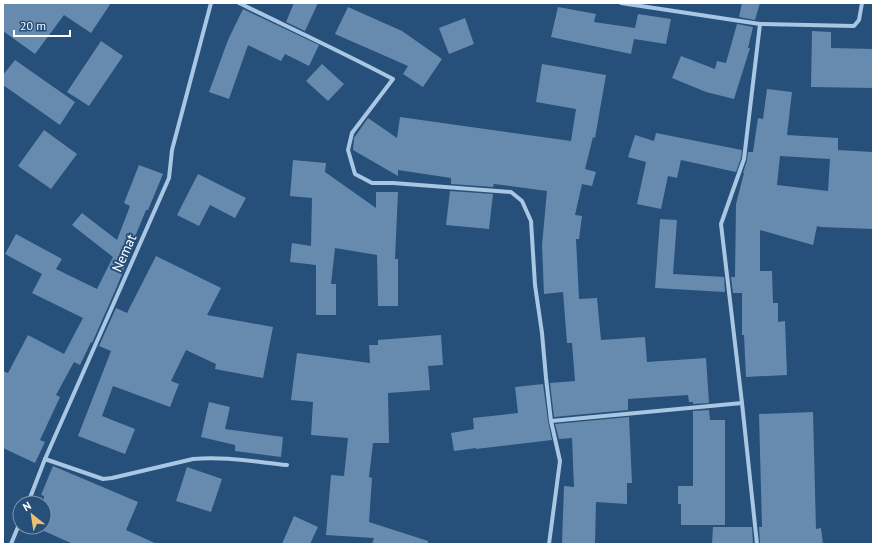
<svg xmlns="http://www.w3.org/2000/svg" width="876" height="547" font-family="'PT Sans',sans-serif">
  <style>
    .building { fill: #678baf; fill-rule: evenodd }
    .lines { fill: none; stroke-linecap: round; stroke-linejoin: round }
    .street { stroke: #a9c6e3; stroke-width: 4 }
    .labels { text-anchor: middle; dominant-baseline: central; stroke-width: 4; stroke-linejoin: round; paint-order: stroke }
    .street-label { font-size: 14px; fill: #fff; stroke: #264f79 }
  </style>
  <rect width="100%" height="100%" fill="#264f79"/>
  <g class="building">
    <path d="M3,3H111L91,33L64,15L35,54L3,31Z"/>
    <path d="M294,3H318L305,31L286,22Z"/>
    <path d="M742,3H760L755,20L739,17Z"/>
    <path d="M348,7L402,31L442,59L423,87L403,74L408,66L335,34Z"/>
    <path d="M558,7L596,14L594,22L635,28L638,14L671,19L666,44L634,39L631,54L551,37Z"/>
    <path d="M243,9L319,45L309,66L285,54L281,61L248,45L229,99L209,92L228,40Z"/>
    <path d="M465,18L474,44L449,54L439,28Z"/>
    <path d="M737,24L753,27L748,48H750L734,99L706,92L672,78L681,56L715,69L717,61L726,63Z"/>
    <path d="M812,31L831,32V48L873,49V88L811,87Z"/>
    <path d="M101,41L123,56L89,106L67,92Z"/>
    <path d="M15,60L75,102L60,125L3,85V75Z"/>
    <path d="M322,64L344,84L328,101L306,81Z"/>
    <path d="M542,64L606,75L595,138L593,137L585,169L596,172L592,186L582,184L575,215L582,216L579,239H576L579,299L597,298L601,340L645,337L647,362L706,358L709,403L693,404V402H689L688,395L628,399V410L554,417L550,383L575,381L572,343H567L563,292L544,294L542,245L547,191L494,184L493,187L451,184V178L398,170V176L353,150L354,138L368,118L397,138L400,117L571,141L576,109L536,102Z"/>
    <path d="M767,89L792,92L787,135L838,138V150L873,152V229L821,227L817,226L813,245L760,230V271H772L773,303H778V322L785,321L787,375L746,377L744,335H742V293H733L731,277H735L736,204L744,173H743L747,160L748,152H753L758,118L763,119ZM780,156L830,159L828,191L777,185Z"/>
    <path d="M44,130L77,154L51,189L18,166Z"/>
    <path d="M656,133L742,150L741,158L736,172L681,160L677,178L668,176L661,209L637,204L646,162L628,157L635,135L654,141Z"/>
    <path d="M293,160L326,163L325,172L376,208V192H398L395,259H398V306H378L377,255L335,248L331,284H336V315H316V265L290,262L292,243L311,246L312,198L290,196Z"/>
    <path d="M139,165L163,174L148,210H146L132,244L134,245L115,291L92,343L91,342L80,365L74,362L56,395L60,397L40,440L45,442L35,463L3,448V371L8,373L28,335L64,354L83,318L32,293L42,274L5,254L16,234L62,259L56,269L97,289L113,257L72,225L82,213L117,240L130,206L124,203Z"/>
    <path d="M198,174L246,198L235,218L210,205L199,226L177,215Z"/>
    <path d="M450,191L493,194L489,229L446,225Z"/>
    <path d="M660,219L677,220L673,274L724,277L725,292L655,288Z"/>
    <path d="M156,256L221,288L207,315L273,327L263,378L215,369L216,364L186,350L171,381L179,384L170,407L113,386L102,416L135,429L125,454L78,436L111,351L99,346L116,308L127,313Z"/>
    <path d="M441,335L443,365L428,366L430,390L388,393L389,443H373L369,477L372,478L369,522L428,541V544H372L374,538L326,535L331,475L344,476L348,438L311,435L313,402L291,400L297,353L370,363L369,345H378V340Z"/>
    <path d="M543,384L548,421L552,440L476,449V448L454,451L451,433L474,429L473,418L518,413L515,387Z"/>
    <path d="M209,402L230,407L225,429L283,437L281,457L235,451V445L201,437Z"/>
    <path d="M709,410L710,420H725V525H681V504H678V486H693V411Z"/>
    <path d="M813,412L816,529L821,528L823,544H760L759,527H762L759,414Z"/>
    <path d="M629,417L632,483H627V504L596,502L595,544H562L564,486L574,487L572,438L559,439L555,424Z"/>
    <path d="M53,466L138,502L126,530L157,544H73L44,531V496L41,495Z"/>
    <path d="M187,467L222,479L211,512L176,501Z"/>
    <path d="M294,516L318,527L310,544H282Z"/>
    <path d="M713,527H752L753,544H712Z"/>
  </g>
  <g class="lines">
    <g class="street">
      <path d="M239,3C290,28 342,52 393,79L352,133L348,150L355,174L372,183H393L511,192L522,201L531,221L535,285L542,333L546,378L551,421L560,461L549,544"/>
      <path d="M621,3L760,24L744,159L721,224L742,403L757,544"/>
      <path d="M760,24L854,26L859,20L862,3"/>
      <path d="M551,421L742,403"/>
      <path d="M45,459L103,479L112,478L193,459C224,456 256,462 287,465"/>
      <path d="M28,503L45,459L169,178L172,150L211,3"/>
      <path d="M11,544L20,522"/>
    </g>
  </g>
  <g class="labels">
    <g class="street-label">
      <text transform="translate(124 253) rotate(-66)">Nemat</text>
    </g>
  </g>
  <rect width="876" height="547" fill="none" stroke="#ffffff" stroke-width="8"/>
  <g transform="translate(32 515) rotate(330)"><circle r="19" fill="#264f79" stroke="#7d95af"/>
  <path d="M0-3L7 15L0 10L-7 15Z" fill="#ebc16f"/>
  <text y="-6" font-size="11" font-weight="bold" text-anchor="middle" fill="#ffffff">N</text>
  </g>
  <path d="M14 30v6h56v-6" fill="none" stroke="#ffffff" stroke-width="2"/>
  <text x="20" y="30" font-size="12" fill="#ffffff" stroke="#264f79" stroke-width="3" paint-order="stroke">20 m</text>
</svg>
